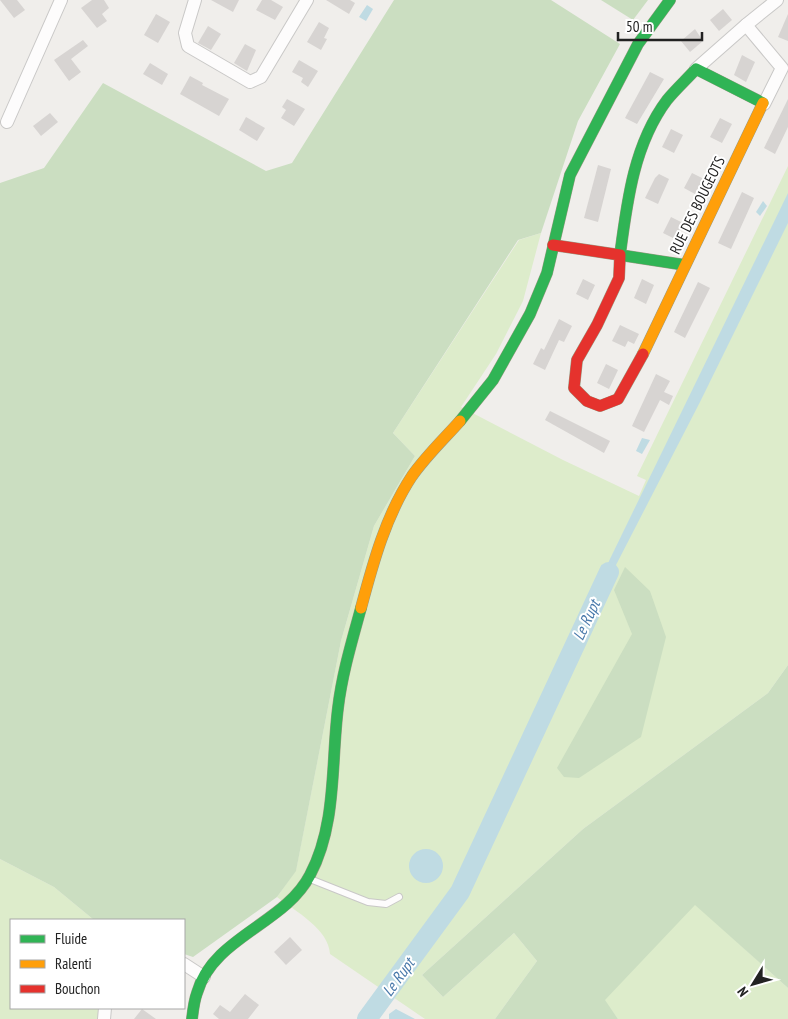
<svg xmlns="http://www.w3.org/2000/svg" width="788" height="1019" font-family="'PT Sans Narrow',sans-serif">
  <style>
    .grass { fill: #ddeccb }
    .forest { fill: #cbdec1 }
    .water { fill: #bfdbe3 }
    .lines { fill: none; stroke-linecap: round; stroke-linejoin: round }
    .river { stroke: #bfdbe3; stroke-width: 20 }
    .building { fill: #d7d4d2 }
    .lane-casing { stroke: #c9c8c7; stroke-width: 8 }
    .street-casing { stroke: #c9c8c7; stroke-width: 14 }
    .fast-casing { stroke: #999a82; stroke-width: 12 }
    .slow-casing { stroke: #999a82; stroke-width: 12 }
    .jam-casing { stroke: #999a82; stroke-width: 12 }
    .lane { stroke: #fdfcfc; stroke-width: 6 }
    .street { stroke: #fdfcfc; stroke-width: 12 }
    .fast { stroke: #30b455; stroke-width: 11 }
    .slow { stroke: #ff9f0a; stroke-width: 11 }
    .jam { stroke: #e5322d; stroke-width: 11 }
    .labels { text-anchor: middle; dominant-baseline: central; stroke-width: 4; stroke-linejoin: round; paint-order: stroke }
    .street-label { font-size: 15px; fill: #222; stroke: #fff }
    .water-label { font-size: 16px; font-style: italic; fill: #4a7aab; stroke: #fff }
  </style>
  <rect width="100%" height="100%" fill="#f0eeeb"/>
  <g class="grass">
    <path d="M788,166V665L768,693L583,829L422,975L443,997L514,933L537,961L495,1019H425L330,954C329,929 295,911 277,897L296,870L341,641L374,526L415,456L393,433L519,240L541,233L523,301L496,354L461,407L563,460L639,496L646,480L637,476Z"/>
    <path d="M0,859L54,887L94,920H11V1008H101L98,1019H0Z"/>
    <path d="M695,904L788,988V1019H618L604,1000Z"/>
  </g>
  <g class="forest">
    <path d="M394,0H551L620,44L578,121L541,233L518,240L393,433L415,456L374,526L341,641L296,871L277,897L193,957L184,954V920H94L54,887L0,859V183L44,168L103,83L266,171L292,163Z"/>
    <path d="M601,0H648L633,20Z"/>
    <path d="M625,567L650,591L666,637L641,737L579,778L564,777L557,768L632,634L614,590Z"/>
    <path d="M788,665V988L695,905L605,1000L618,1019H495L537,961L514,933L443,997L422,975L583,829L768,693Z"/>
  </g>
  <g class="water">
    <path d="M367,5L373,9L366,21L359,17Z"/>
    <path d="M788,193V223L700,402L616,565L598,595L609,561Z"/>
    <path d="M763,201L767,206L760,216L756,212Z"/>
    <path d="M642,438L650,440L642,454L636,451Z"/>
    <circle cx="426" cy="866" r="17"/>
    <path d="M396,1009L415,1019H389V1014Z"/>
  </g>
  <g class="lines">
    <path class="river" d="M367,1019L460,892L609,572"/>
  </g>
  <g class="building">
    <path d="M0,0H17L25,10L14,18Z"/>
    <path d="M92,0H104L109,8L102,14L107,21L97,28L81,8Z"/>
    <path d="M211,0H239L233,12Z"/>
    <path d="M262,0H271L283,7L275,20L256,10Z"/>
    <path d="M326,0H350L355,3L349,14Z"/>
    <path d="M723,9L732,20L719,31L710,20Z"/>
    <path d="M156,14L170,22L158,43L144,35Z"/>
    <path d="M788,14V41L778,37Z"/>
    <path d="M319,22L329,28L324,38L327,39L321,50L307,42Z"/>
    <path d="M208,26L221,34L211,50L198,43Z"/>
    <path d="M695,29L703,41L690,52L681,41Z"/>
    <path d="M83,40L88,46L71,59L81,72L69,81L54,60Z"/>
    <path d="M245,44L256,50L247,71L234,63Z"/>
    <path d="M742,55L755,62L746,82L734,75Z"/>
    <path d="M299,60L318,71L308,87L301,82L303,78L292,72Z"/>
    <path d="M150,63L168,74L162,85L143,74Z"/>
    <path d="M650,72L664,79L637,124L625,118Z"/>
    <path d="M190,76L203,83L202,85L229,99L219,116L180,94Z"/>
    <path d="M287,99L305,109L294,126L281,118L286,110L282,107Z"/>
    <path d="M788,99V127L775,154L764,148Z"/>
    <path d="M50,113L58,122L41,136L33,126Z"/>
    <path d="M246,117L265,128L257,141L239,130Z"/>
    <path d="M720,118L732,124L722,143L710,137Z"/>
    <path d="M671,129L683,135L674,153L662,147Z"/>
    <path d="M598,165L611,169L598,222L584,218Z"/>
    <path d="M692,173L704,179L695,194L684,188Z"/>
    <path d="M659,174L669,179L658,204L645,198L655,178Z"/>
    <path d="M742,192L754,198L731,249L718,243Z"/>
    <path d="M671,217L683,223L675,239L663,233Z"/>
    <path d="M583,279L595,285L588,300L576,294Z"/>
    <path d="M642,279L654,285L646,304L634,298Z"/>
    <path d="M698,282L710,288L685,338L674,332Z"/>
    <path d="M559,319L572,326L564,342L559,340L545,370L533,364L541,348L544,350Z"/>
    <path d="M620,325L639,334L634,344L628,341L625,347L612,341Z"/>
    <path d="M606,364L618,370L609,389L597,383Z"/>
    <path d="M656,374L670,381L664,392L673,396L669,405L660,400L644,432L632,426Z"/>
    <path d="M550,411L610,441L604,453L545,420Z"/>
    <path d="M290,937L302,950L286,965L274,952Z"/>
    <path d="M245,994L259,1005L248,1019H219L213,1014L220,1005L230,1012Z"/>
    <path d="M142,1009L156,1019H134Z"/>
  </g>
  <g class="lines">
    <defs>
      <path id="lane" d="M310,879L368,902L386,904L399,897"/>
      <g id="street">
        <path d="M195,0L185,33L188,46L250,82L261,77L307,0"/>
        <path d="M696,69L746,25"/>
        <path d="M764,104L782,68L746,25L777,0"/>
        <path d="M7,122L61,0"/>
        <path d="M184,964L204,977"/>
        <path d="M104,1019L105,1008"/>
      </g>
      <g id="fast">
        <path d="M685,265L620,255C627,201 634,144 667,100C676,89 687,79 696,69L763,103"/>
        <path d="M460,421L493,380L530,314L547,273L570,175L638,44L670,0"/>
        <path d="M192,1019C193,1010 194,1001 197,993C213,937 285,924 310,875C337,824 331,763 338,708C342,674 352,641 361,608"/>
      </g>
      <g id="slow">
        <path d="M643,354L763,103"/>
        <path d="M361,608C373,563 386,515 412,476C426,456 444,439 460,421"/>
      </g>
      <path id="jam" d="M553,245L620,255L619,278L597,325L577,360L574,388L587,401L600,406L618,399L643,354"/>
    </defs>
    <use href="#lane" class="lane-casing"/>
    <use href="#street" class="street-casing"/>
    <use href="#fast" class="fast-casing"/>
    <use href="#slow" class="slow-casing"/>
    <use href="#jam" class="jam-casing"/>
    <use href="#lane" class="lane"/>
    <use href="#street" class="street"/>
    <use href="#fast" class="fast"/>
    <use href="#slow" class="slow"/>
    <use href="#jam" class="jam"/>
  </g>
  <g class="labels">
    <g class="street-label">
      <text transform="translate(697 205) rotate(-64)">RUE DES BOUGEOTS</text>
    </g>
    <g class="water-label">
      <text transform="translate(586 620) rotate(-65)">Le Rupt</text>
      <text transform="translate(398 977) rotate(-54)">Le Rupt</text>
    </g>
  </g>
  <rect x="10" y="919" width="175" height="90" fill="#ffffff" stroke="#a7a7a7"/>
  <rect x="20" y="935" width="25" height="8" fill="#30b455" stroke="#a7a7a7"/>
  <text x="55" y="944" font-size="15" fill="#222222">Fluide</text>
  <rect x="20" y="960" width="25" height="8" fill="#ff9f0a" stroke="#a7a7a7"/>
  <text x="55" y="969" font-size="15" fill="#222222">Ralenti</text>
  <rect x="20" y="985" width="25" height="8" fill="#e5322d" stroke="#a7a7a7"/>
  <text x="55" y="994" font-size="15" fill="#222222">Bouchon</text>
  <g transform="translate(753 984) rotate(233)" stroke="#ffffff" stroke-width="4" paint-order="stroke">
  <path d="M0-4L9 19L0 12L-9 19Z" fill="#222222"/>
  <text y="-8" font-size="14" font-weight="bold" text-anchor="middle" fill="#222222">N</text>
  </g>
  <path d="M618 32v8h84v-8" fill="none" stroke="#222222" stroke-width="2.5"/>
  <text x="626" y="32" font-size="15" fill="#222222" stroke="#ffffff" stroke-width="4" paint-order="stroke">50 m</text>
</svg>
